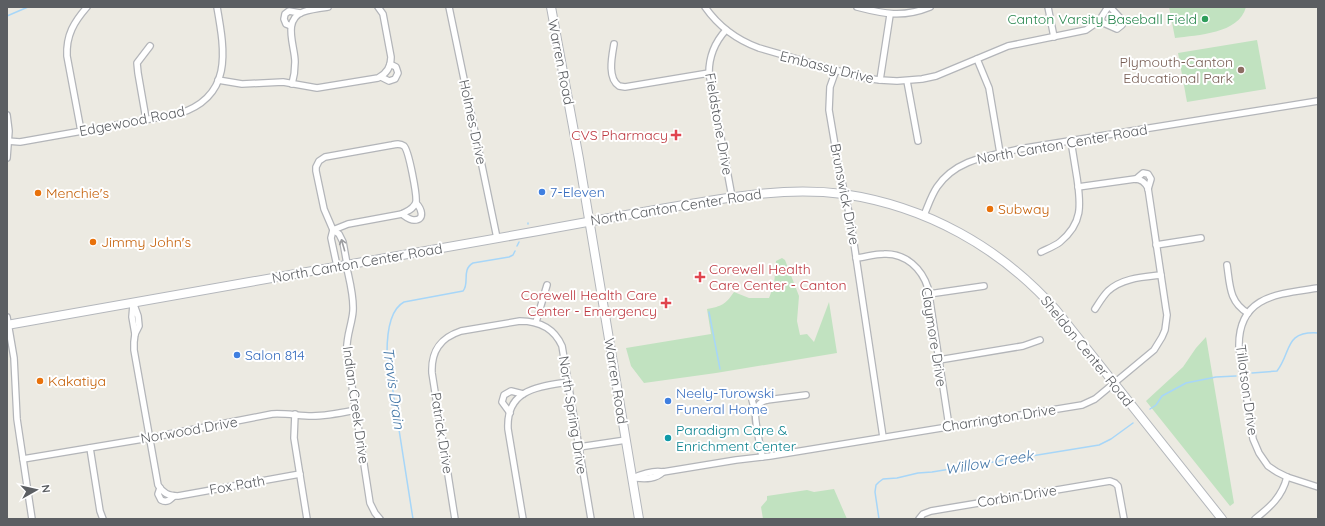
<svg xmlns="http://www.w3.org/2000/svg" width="1325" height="526" font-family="Quicksand,sans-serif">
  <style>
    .green { fill: #c1e2c0 }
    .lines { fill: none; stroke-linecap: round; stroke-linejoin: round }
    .stream { stroke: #a7d6f8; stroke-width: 1.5 }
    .minor-casing { stroke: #b3b5b9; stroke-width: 8 }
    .secondary-casing { stroke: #b4b7bc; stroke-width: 10 }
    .minor { stroke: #fff; stroke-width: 5.5 }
    .secondary { stroke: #fff; stroke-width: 8 }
    .oneway { stroke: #9d9ea1 }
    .leisure-dot { fill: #2e9e5b; stroke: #fff; stroke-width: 1.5 }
    .education-dot { fill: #8d6e63; stroke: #fff; stroke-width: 1.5 }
    .health-dot { fill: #e0444e; stroke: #fff; stroke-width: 1.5 }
    .shop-dot { fill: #3f7fe0; stroke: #fff; stroke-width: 1.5 }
    .food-dot { fill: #e8710a; stroke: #fff; stroke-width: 1.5 }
    .culture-dot { fill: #0f9aa8; stroke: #fff; stroke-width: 1.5 }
    .labels { text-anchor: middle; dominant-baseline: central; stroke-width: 4; stroke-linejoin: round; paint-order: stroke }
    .leisure-label { font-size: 14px; fill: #27864d; stroke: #fff; text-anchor: end }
    .street-label { font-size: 14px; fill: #5b5e62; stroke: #fff }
    .education-label { font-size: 14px; fill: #785e54; stroke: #fff; text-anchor: end }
    .health-label { font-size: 14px; fill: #be3a42; stroke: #fff; text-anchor: end }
    .shop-label { font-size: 14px; fill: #366cbe; stroke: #fff; text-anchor: start }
    .food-label { font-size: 14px; fill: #c56008; stroke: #fff; text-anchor: start }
    .culture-label { font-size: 14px; fill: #0d838f; stroke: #fff; text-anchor: start }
    .water-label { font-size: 15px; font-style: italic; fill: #4678a8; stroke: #fff }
  </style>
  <rect width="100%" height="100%" fill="#eceae2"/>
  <g class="green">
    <path d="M1169,7H1246C1239,34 1197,35 1175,38Z"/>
    <path d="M1257,40L1266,89L1187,102L1178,53Z"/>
    <path d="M782,258L785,260L799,296L797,321L800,335L807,334L814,342L829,302L837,353L716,373L644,383L631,366L626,348L711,334L707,309C722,306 725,305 734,292L749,298H769L774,285L776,261Z"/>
    <path d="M1206,337L1234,503L1230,506L1146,401L1183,367L1196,348Z"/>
    <path d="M834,489L847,519H763L761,507L767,500V496L807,490L814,492Z"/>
  </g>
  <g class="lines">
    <g class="stream">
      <path d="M7,16L28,7"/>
      <path d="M528,224V223"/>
      <path d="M517,246L519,242"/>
      <path d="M709,312L720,369"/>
      <path d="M1252,373L1277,371C1292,351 1284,331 1318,333"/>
      <path d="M1150,409L1156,405L1162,396L1186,383L1216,377L1236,376"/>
      <path d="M413,519L387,353C387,338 389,310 404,302L463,291C470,283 461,270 473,263L509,257L513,255L515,251"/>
      <path d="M879,519L875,492L876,485L879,482L883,479L897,478L918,473L932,472L1099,445L1111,439L1133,423"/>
    </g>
    <defs>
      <g id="minor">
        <path d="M449,7L497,238"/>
        <path d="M705,7C719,27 737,40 759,48L863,78L880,80L897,81L922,79L936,76L1008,46L1086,30L1099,21L1108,7"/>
        <path d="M857,7C884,14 903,18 930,7"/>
        <path d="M1048,7L1054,37"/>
        <path d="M1099,21L1117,29L1122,25V20L1110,7"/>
        <path d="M291,26L286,24L284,19L285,14L289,11L300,13"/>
        <path d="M726,30C715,42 709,56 709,73L732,197"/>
        <path d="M614,44C612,56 607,78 619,86L625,87L709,73"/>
        <path d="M977,59L989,88L1000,153"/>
        <path d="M836,70L830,87L829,110L839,169L850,217L883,437"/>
        <path d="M381,77L389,81L395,79L398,73L396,67L390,64"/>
        <path d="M218,80L242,84L283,82L317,88L378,78C386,74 391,67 391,57L383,14L378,7"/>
        <path d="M880,80L890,15"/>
        <path d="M907,81L918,141"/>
        <path d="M292,84C294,77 295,70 295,62C295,46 282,20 303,12C311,9 320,8 328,7"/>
        <path d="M7,115L9,131L7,158"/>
        <path d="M146,119L138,73L137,63L150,46"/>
        <path d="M81,131L67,56C66,35 74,22 87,7"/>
        <path d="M7,141L20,142L178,114C233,97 225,52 217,7"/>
        <path d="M1136,179L1143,173L1148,174L1151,179L1148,189"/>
        <path d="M402,214C405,216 409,220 414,220C426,220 421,208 416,203"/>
        <path d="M924,215C928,206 931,196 937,187C956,159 989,156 1019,149L1318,101"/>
        <path d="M333,230L348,224L402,214C407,211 414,209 416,202C417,195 409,151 404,146C400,143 396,144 392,145L325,157L319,161L316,167V171L324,209L333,230L331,238L337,266"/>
        <path d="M333,230L339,234L343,242L347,264"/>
        <path d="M1156,245L1201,238"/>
        <path d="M1041,252C1047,249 1055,246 1060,242C1083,223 1081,205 1077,178C1075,166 1073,154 1071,141"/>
        <path d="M856,258C865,257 875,254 884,254C906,253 922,269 928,288L949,426"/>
        <path d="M346,264C349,279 354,295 353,311C352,325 345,339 347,354L370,503L375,513L380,519"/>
        <path d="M1227,265C1230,285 1229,302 1248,313"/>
        <path d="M1318,288C1279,294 1238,295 1239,347L1253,439L1259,453L1268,466L1277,472L1287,477L1318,487"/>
        <path d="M929,294L984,286"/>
        <path d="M133,302L138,316L139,326L135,334L134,342V350L158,485C163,493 168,496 178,496L300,474"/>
        <path d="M133,305L132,317L135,334"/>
        <path d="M1095,309C1099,303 1103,296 1108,291C1122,278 1143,277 1161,275"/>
        <path d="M7,317L14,358L17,419L32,519"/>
        <path d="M536,322L547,285"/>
        <path d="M939,360L1023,346L1040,340"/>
        <path d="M755,411L752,400L756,395H760L767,400"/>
        <path d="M510,413L502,402L504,395L511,391L523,394"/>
        <path d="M295,414L294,438L307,519"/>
        <path d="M579,447L626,440"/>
        <path d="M90,448L100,511L103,519"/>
        <path d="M762,457C761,447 753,417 756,410C758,404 761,401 767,400L806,395"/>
        <path d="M23,459L149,438L272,414C286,413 299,416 312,416C327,416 341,413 356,410"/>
        <path d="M633,478C642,474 653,470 663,472L736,460L770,456L1082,405L1095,399L1154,350L1162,337L1165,330L1167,315L1166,309L1148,188C1145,182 1141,179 1135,179L1078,187"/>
        <path d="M636,478C646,479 656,479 663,472"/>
        <path d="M160,488L158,494L161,500C167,503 170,500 174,496"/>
        <path d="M455,519L432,373C431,351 440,338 461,331L520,321C539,321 554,328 562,346L591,519"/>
        <path d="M523,519L508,429C506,389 538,387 568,382"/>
        <path d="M919,519L923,514L931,511L1110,481L1115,483L1118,486L1124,519"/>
        <path d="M1255,519C1270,507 1282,497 1287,477"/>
      </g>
      <g id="secondary">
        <path d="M551,7L579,159L639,519"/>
        <path d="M7,325C184,293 361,261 538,231C587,222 636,213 684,205C737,196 789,187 843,194C926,206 1000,247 1056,310L1222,519"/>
      </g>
    </defs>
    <use href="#minor" class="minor-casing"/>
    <use href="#secondary" class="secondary-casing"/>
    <use href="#minor" class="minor"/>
    <use href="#secondary" class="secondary"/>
  </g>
  <defs><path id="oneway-shaft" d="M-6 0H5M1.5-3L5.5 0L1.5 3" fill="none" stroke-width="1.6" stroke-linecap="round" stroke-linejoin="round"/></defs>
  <use class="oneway" href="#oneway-shaft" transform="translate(343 245) rotate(-106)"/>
  <circle class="leisure-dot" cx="1205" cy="19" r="4"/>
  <circle class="education-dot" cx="1241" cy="70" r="4"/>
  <g class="health-dot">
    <path d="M674 129h4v4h4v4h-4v4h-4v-4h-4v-4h4z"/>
    <path d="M698 271h4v4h4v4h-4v4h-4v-4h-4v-4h4z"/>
    <path d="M664 297h4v4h4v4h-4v4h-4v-4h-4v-4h4z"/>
  </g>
  <g class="shop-dot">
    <circle cx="542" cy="192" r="4"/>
    <circle cx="237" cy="355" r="4"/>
    <circle cx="668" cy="401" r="4"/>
  </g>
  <g class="food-dot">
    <circle cx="38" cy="193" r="4"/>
    <circle cx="990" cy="209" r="4"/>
    <circle cx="93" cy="242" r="4"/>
    <circle cx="40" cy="381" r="4"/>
  </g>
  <circle class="culture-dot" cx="668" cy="438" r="4"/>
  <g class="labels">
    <g class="leisure-label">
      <text x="1197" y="19">Canton Varsity Baseball Field</text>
    </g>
    <g class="street-label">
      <text transform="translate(561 62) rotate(79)">Warren Road</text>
      <text transform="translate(827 67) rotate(14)">Embassy Drive</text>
      <text transform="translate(132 121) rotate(-11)">Edgewood Road</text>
      <text transform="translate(473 122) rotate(78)">Holmes Drive</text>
      <text transform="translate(719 124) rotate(80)">Fieldstone Drive</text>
      <text transform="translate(1062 144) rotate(-10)">North Canton Center Road</text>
      <text transform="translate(845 194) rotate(79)">Brunswick Drive</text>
      <text transform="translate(676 207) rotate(-9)">North Canton Center Road</text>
      <text transform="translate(357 263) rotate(-10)">North Canton Center Road</text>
      <text transform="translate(934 337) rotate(81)">Claymore Drive</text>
      <text transform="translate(1087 351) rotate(51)">Sheldon Center Road</text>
      <text transform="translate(616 381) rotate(81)">Warren Road</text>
      <text transform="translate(1247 390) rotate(82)">Tillotson Drive</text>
      <text transform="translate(356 405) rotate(82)">Indian Creek Drive</text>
      <text transform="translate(573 415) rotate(81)">North Spring Drive</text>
      <text transform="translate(999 418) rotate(-9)">Charrington Drive</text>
      <text transform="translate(189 430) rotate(-10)">Norwood Drive</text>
      <text transform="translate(442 433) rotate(81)">Patrick Drive</text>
      <text transform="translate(237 485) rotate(-10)">Fox Path</text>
      <text transform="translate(1017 496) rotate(-9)">Corbin Drive</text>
    </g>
    <g class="education-label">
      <text x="1233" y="62">Plymouth-Canton<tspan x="1233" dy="16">Educational Park</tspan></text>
    </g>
    <g class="health-label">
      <text x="668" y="135">CVS Pharmacy</text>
      <text x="709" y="269" text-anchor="start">Corewell Health<tspan x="709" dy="16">Care Center - Canton</tspan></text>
      <text x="657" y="295">Corewell Health Care<tspan x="657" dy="16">Center - Emergency</tspan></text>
    </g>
    <g class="shop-label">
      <text x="550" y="192">7-Eleven</text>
      <text x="245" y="355">Salon 814</text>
      <text x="676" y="393">Neely-Turowski<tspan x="676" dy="16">Funeral Home</tspan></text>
    </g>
    <g class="food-label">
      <text x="46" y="193">Menchie's</text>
      <text x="998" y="209">Subway</text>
      <text x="101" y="242">Jimmy John's</text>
      <text x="48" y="381">Kakatiya</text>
    </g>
    <g class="culture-label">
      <text x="676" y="430">Paradigm Care &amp;<tspan x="676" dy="16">Enrichment Center</tspan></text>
    </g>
    <g class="water-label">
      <text transform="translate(394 388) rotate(82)">Travis Drain</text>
      <text transform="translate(989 462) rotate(-9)">Willow Creek</text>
    </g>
  </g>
  <rect width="1325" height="526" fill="none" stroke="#5b5e62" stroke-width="16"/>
  <g transform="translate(36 490) rotate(82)" stroke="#ffffff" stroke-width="3" paint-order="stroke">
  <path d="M0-3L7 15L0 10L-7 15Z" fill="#5b5e62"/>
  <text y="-6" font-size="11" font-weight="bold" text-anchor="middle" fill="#5b5e62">N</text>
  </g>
</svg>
